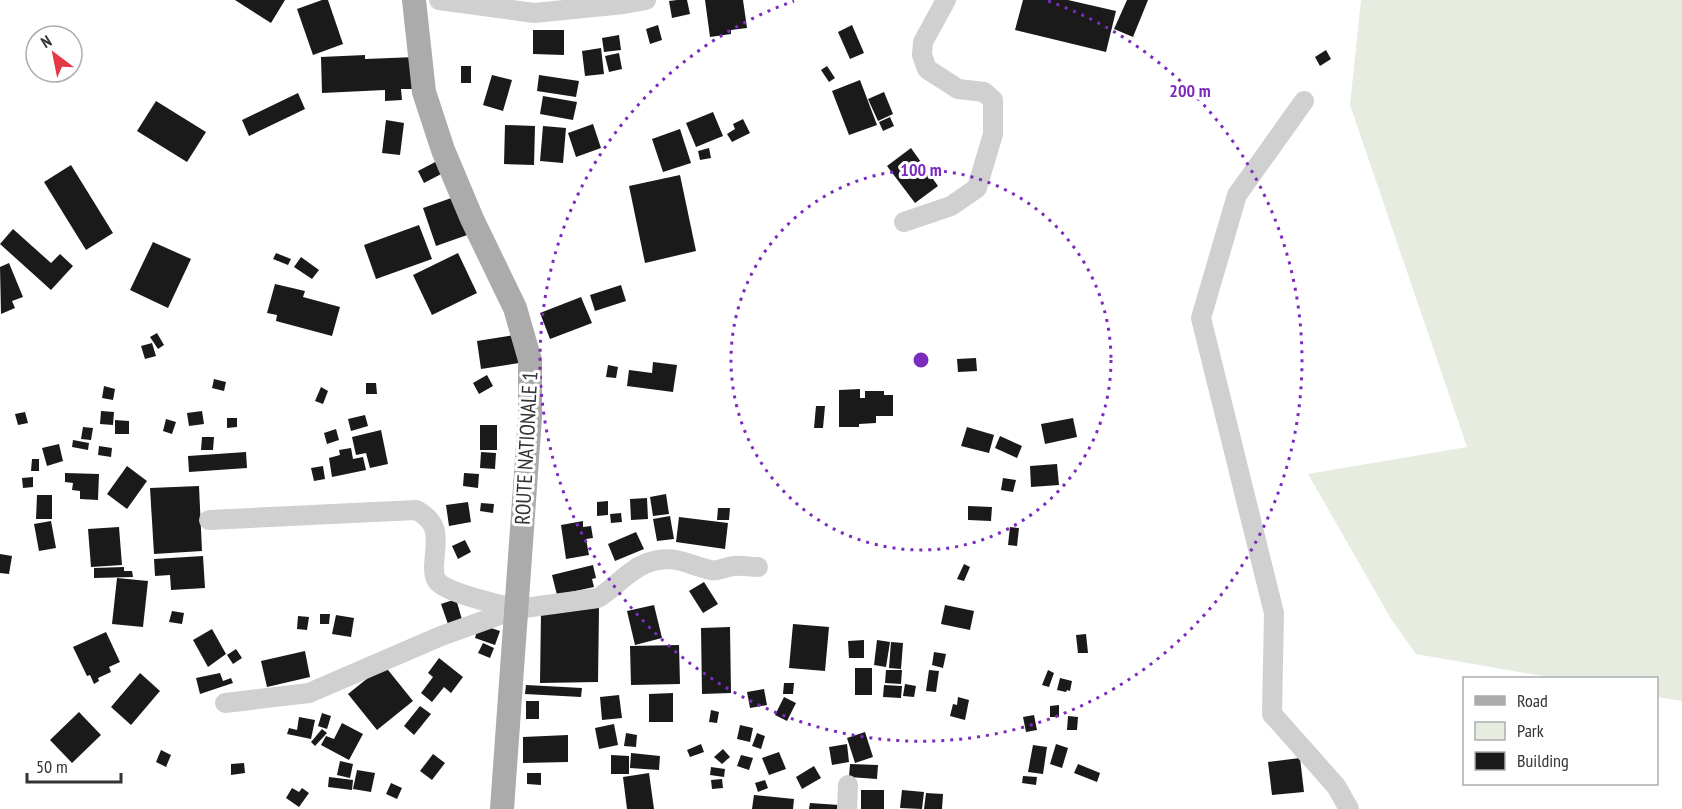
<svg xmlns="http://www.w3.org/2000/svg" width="1682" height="809" font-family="'PT Sans Narrow',sans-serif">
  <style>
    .green { fill: #e6ecdf }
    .building { fill: #1a1a1a }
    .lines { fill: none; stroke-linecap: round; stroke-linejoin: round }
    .minor { stroke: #d0d0d0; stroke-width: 20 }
    .major { stroke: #ababab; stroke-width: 24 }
    .ring { fill: none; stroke: #7b2cbf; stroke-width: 3; stroke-dasharray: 3 6 }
    .labels { text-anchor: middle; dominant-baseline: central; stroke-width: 6; stroke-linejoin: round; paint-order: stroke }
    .street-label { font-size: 21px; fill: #333; stroke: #fff }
    .centre { fill: #7b2cbf; stroke: #fff; stroke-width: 3 }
    .ring-label { font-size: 18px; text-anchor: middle; font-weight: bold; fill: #7b2cbf; stroke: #fff; stroke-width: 6; stroke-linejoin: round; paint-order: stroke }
  </style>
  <rect width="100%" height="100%" fill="#fff"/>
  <path class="green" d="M1361,0H1682V701L1657,697L1656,678H1554L1416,654L1391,619L1308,474L1467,447L1350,105Z"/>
  <g class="building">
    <path d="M235,0H285L271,23Z"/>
    <path d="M322,0H328L343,44L313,55L297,9Z"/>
    <path d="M677,0H687L690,14L672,18L669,1Z"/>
    <path d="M705,0H743L747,28L731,30V34L710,37Z"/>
    <path d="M1023,0H1068L1116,11L1106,52L1015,30Z"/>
    <path d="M1127,0H1148L1133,37L1114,29Z"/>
    <path d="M658,25L662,40L650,44L646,29Z"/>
    <path d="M852,25L864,53L850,59L838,32Z"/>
    <path d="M533,30H564V55L533,54Z"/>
    <path d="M619,35L621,50L604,52L602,38Z"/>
    <path d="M601,48L604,74L585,76L582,51Z"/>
    <path d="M1326,50L1331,59L1320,66L1315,57Z"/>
    <path d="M619,53L622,69L609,72L605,56Z"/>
    <path d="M365,55V59L416,57L418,89H401L402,100L385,101V90L322,93L321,57Z"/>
    <rect x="461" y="66" width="10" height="17"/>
    <path d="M827,66L835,78L829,82L821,70Z"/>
    <path d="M492,75L512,80L503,111L483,105Z"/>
    <path d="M539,75L579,81L576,97L537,91Z"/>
    <path d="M860,80L877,125L849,135L832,91Z"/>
    <path d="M884,92L893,114L878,121L868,99Z"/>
    <path d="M298,93L305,109L249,136L242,120Z"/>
    <path d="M543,96L577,102L573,120L540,114Z"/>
    <path d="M156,101L206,132L187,162L137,131Z"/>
    <path d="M713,112L723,136L696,147L686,123Z"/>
    <path d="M890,117L894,126L883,131L879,122Z"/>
    <path d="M743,119L750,133L732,142L727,134L735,129L733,124Z"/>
    <path d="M386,120L404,123L400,155L382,153Z"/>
    <path d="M593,124L601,148L576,157L568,133Z"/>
    <path d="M505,125L535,126L534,165L504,164Z"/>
    <path d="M543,126L566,128L563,163L540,161Z"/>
    <path d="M680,129L691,163L663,172L652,139Z"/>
    <path d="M709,148L711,158L700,160L698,151Z"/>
    <path d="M911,148L938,186L915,203L887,166Z"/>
    <path d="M441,159L447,171L424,183L418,171Z"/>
    <path d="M71,165L113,233L86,250L44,182Z"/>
    <path d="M680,175L696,251L645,263L629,186Z"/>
    <path d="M457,196L470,234L436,246L423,208Z"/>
    <path d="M419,225L432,259L376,279L364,245Z"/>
    <path d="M13,229L51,263L60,254L73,266L51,290L0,244Z"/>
    <path d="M153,242L191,259L168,308L130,290Z"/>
    <path d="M276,253L291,259L288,265L273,259Z"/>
    <path d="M458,253L477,293L432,315L413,275Z"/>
    <path d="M301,257L319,270L312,279L294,267Z"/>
    <path d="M9,263L23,297L12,301L15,308L1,314L0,267Z"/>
    <path d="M275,284L305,291L303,297L340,307L332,336L276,321L277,315L267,313Z"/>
    <path d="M621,285L626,301L595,311L590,295Z"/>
    <path d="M581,297L592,323L550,339L540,313Z"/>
    <path d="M157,333L164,345L158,349L150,337Z"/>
    <path d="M515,335L519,363L481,369L477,341Z"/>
    <path d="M152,343L156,356L145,359L141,346Z"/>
    <path d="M976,358L977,371L958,372L957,359Z"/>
    <path d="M653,362L677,365L673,392L627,386L629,370L652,373Z"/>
    <path d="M608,365L618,367L616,378L606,377Z"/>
    <path d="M487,375L493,386L479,394L473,383Z"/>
    <path d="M214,379L226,382L224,391L212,388Z"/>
    <path d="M366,383H376L377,394H366Z"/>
    <path d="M104,386L115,389L113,400L102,398Z"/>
    <path d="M321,387L328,391L323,404L315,401Z"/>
    <path d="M860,389V398H865V391H884V395H893V416H876V423L859,424V427H839V390Z"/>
    <path d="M816,406H825L823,428H814Z"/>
    <path d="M101,411L114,412L113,425L100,424Z"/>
    <path d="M202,411L204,424L189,426L187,413Z"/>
    <path d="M25,412L28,423L18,425L15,414Z"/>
    <path d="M365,415L368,426L351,431L348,419Z"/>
    <path d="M227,418H237V427L227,428Z"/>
    <path d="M1073,418L1077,437L1045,444L1041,424Z"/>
    <path d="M166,419L176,422L172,434L163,431Z"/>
    <path d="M115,420L129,421V434H115Z"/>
    <rect x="480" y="425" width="17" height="25"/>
    <path d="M83,427L93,428L91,440L81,439Z"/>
    <path d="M967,427L994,435L989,453L961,446Z"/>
    <path d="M336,429L339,440L327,444L324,433Z"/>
    <path d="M381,430L388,464L370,468L366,453L356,455L352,437Z"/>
    <path d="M1000,436L1022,446L1017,458L995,448Z"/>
    <path d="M202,437H214L213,450H201Z"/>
    <path d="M73,440L89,443L88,450L72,447Z"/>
    <path d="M59,444L63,461L47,466L42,448Z"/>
    <path d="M99,446L112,448L111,457L98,455Z"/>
    <path d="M351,448L353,459L363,457L366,470L332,477L329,458L340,455L339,450Z"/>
    <path d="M246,452L247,468L189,472L188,456Z"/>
    <path d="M481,452L496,453L495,469L480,468Z"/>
    <path d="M32,459H39V471H31Z"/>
    <path d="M1057,464L1059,485L1031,487L1030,466Z"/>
    <path d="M127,466L147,481L127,509L107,494Z"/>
    <path d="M323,466L325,479L314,481L311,468Z"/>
    <path d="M65,473L99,474L98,500L80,499V491L72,490L73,483L65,482Z"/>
    <path d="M464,473L479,474L478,488L463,486Z"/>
    <path d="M33,477V487L23,488L22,478Z"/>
    <path d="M1003,478L1016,480L1013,492L1001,490Z"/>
    <path d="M199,486L202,551L154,554L150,488Z"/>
    <path d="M666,494L669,514L653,516L650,497Z"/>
    <path d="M37,495H52V519H36Z"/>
    <path d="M647,498L648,519L631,520L630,499Z"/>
    <path d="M608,501V515L597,516V502Z"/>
    <path d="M468,502L471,522L449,526L446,505Z"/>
    <path d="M481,503L494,504L493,513L480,511Z"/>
    <path d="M968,506L992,507L991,521L968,520Z"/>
    <path d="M718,508H730L729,520H717Z"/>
    <path d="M621,513L622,522L611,523L610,514Z"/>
    <path d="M670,516L674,539L657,541L653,519Z"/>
    <path d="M679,517L728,523L725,549L676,542Z"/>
    <path d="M51,521L56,548L39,551L34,524Z"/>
    <path d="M583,521V527L591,526L593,538L586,539L589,555L566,559L561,525Z"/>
    <path d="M119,527L122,565L91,567L88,529Z"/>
    <path d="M1010,527L1019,528L1017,546L1008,545Z"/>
    <path d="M636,532L644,549L615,561L608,544Z"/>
    <path d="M465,540L471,552L458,559L452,546Z"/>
    <path d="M0,554L12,556L9,574L0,573Z"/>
    <path d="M203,556L205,588L171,590L170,575L155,576L154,559Z"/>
    <path d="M964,564L970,567L964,581L957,579Z"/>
    <path d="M593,565L596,578L592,579L594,587L557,595L552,575Z"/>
    <path d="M124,567V571H132L133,577L94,578V568Z"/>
    <path d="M117,578L148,581L143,627L112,624Z"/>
    <path d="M704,582L718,604L703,613L689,591Z"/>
    <path d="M456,599L463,623L449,627L441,604Z"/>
    <path d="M654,605L662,638L635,645L627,611Z"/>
    <path d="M945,605L974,611L970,630L941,624Z"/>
    <path d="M599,607L598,682L540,683L541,612Z"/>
    <path d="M172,611L184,613L182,624L169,622Z"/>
    <path d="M320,614H330L329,624H320Z"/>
    <path d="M336,615L354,618L351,637L332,634Z"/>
    <path d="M298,616L309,617L307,630L297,629Z"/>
    <path d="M479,624L500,631L495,645L475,638Z"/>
    <path d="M793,624L829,627L825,671L789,668Z"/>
    <path d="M730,627L731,693L702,694L701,628Z"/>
    <path d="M212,629L226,654L208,667L193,640Z"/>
    <path d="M106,632L120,662L109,667L111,672L98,678L99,681L94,684L90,675L87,676L73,647Z"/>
    <path d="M1086,634L1088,653H1078L1076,635Z"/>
    <path d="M864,640V658H849L848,641Z"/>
    <path d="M877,640L890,642L886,667L874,665Z"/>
    <path d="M891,642L903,643L901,669L889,668Z"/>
    <path d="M483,643L494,648L490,658L478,653Z"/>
    <path d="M679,645L680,684L631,685L630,646Z"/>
    <path d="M236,649L242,658L233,664L227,655Z"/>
    <path d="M305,651L310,677L267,687L261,661Z"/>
    <path d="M934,652L946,654L943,668L932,665Z"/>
    <path d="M439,658L463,677L451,693L444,687L432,702L421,693L433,677L428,673Z"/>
    <path d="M384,665L413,701L377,730L348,694Z"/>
    <rect x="855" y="668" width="17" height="27"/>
    <path d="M886,670H902L901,684L885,683Z"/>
    <path d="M929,670L939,671L936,692L926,691Z"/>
    <path d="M1048,670L1054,673L1049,687L1042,685Z"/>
    <path d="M140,673L160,691L131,725L111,707Z"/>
    <path d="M220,673L223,681L231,678L233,683L200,694L196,678Z"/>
    <path d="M1060,678L1072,681L1070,691L1067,690L1066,692L1057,690Z"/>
    <path d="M784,683H794L793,694H783Z"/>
    <path d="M905,684L916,686L914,697L903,696Z"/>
    <path d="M526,685L582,688L581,697L525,694Z"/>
    <path d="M884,685L902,686L901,698L883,697Z"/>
    <path d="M764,689L767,705L750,708L747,692Z"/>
    <path d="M673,693V722H649V694Z"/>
    <path d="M619,695L622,718L602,720L600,697Z"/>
    <path d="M784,697L796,703L787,721L775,715Z"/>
    <path d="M958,697L969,700L965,720L950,716L953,704L957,705Z"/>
    <rect x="526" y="701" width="13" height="18"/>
    <path d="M1059,705V717H1050V706Z"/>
    <path d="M420,706L431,714L414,735L404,726Z"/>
    <path d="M711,710L719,712L717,723L709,722Z"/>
    <path d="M79,712L101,735L72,763L50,740Z"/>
    <path d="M322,713L331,716L327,729L318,726Z"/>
    <path d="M1034,715L1037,730L1026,732L1023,717Z"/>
    <path d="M1068,716L1078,717L1077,730H1067Z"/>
    <path d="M299,717L315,720L311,739L287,734L289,728L297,730Z"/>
    <path d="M342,723L363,734L349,760L321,745L326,736L334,739Z"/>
    <path d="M614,724L618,745L599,749L595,728Z"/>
    <path d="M740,725L753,728L750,742L737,739Z"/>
    <path d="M322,729L327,733L315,746L311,742Z"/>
    <path d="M865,732L873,757L855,763L847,738Z"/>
    <path d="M626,733L637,735L636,747L624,746Z"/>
    <path d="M757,733L765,736L761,749L752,746Z"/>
    <path d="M568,735V762L523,763V737Z"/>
    <path d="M701,744L704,752L690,757L687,750Z"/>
    <path d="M847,744L849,762L832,765L829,747Z"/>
    <path d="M1056,744L1068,748L1062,768L1050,764Z"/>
    <path d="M1033,745L1047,747L1043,774L1028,772Z"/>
    <path d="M723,749L730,757L722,764L714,757Z"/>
    <path d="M161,750L171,755L166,767L156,762Z"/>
    <path d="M779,752L786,769L769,775L762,758Z"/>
    <path d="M631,753L660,756L659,770L630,768Z"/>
    <path d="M433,754L445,763L432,780L420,771Z"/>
    <path d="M611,755L629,756V774H611Z"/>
    <path d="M741,755L753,758L749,770L737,766Z"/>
    <path d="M1300,758L1304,792L1272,795L1268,762Z"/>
    <path d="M340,761L353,764L350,778L337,775Z"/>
    <path d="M244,763L245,773L231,775V764Z"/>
    <path d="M850,764L878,765L877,779L849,777Z"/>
    <path d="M1078,764L1100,773L1097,782L1074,773Z"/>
    <path d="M814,766L821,778L802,789L796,777Z"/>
    <path d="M711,767L725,769L724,777L710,775Z"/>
    <path d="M357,770L375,773L371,792L353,789Z"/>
    <path d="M527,773H541V785L527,784Z"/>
    <path d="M649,773L654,809H627L623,777Z"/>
    <path d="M1023,776L1037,777L1036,785L1022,783Z"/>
    <path d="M329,777L353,780L352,790L328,787Z"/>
    <path d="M722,779L723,788L712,789L711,780Z"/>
    <path d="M765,780L768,788L758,792L755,783Z"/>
    <path d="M391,783L402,788L397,799L386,794Z"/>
    <path d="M292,788L299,792L302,788L309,793L299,807L286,798Z"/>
    <rect x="861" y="790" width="23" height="19"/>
    <path d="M902,790L924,792L922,809L900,808Z"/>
    <path d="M926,793L943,794L942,809H924Z"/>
    <path d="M754,795L794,799L793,809H752Z"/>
    <path d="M810,803L839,805V809H809Z"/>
  </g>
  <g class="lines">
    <g class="minor">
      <path d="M439,0L534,13L624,4L646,0"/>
      <path d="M1304,101L1237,195L1201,318L1274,613L1272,714L1336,786L1349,809"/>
      <path d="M904,222L951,206L977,188L993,134V100L984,92L958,89L927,69L922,55L923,42L946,0"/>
      <path d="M209,520L416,510C443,524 435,541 434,567C434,571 434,577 437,581C448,594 499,604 517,609"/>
      <path d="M225,703L309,693L441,636L517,609L598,598C615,588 628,570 647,563C673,553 688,565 711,570C719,572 727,566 734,566C742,565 750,567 758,567"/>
      <path d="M847,809L848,785"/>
    </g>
    <path class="major" d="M414,0L424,92L443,150L472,219L515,308L530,360V417L502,809"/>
  </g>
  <g class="ring">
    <circle cx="921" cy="360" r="190"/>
    <path d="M1048 1A381 381 0 1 1 794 1"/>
  </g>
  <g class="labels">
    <g class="street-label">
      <text transform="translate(526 448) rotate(-87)">ROUTE NATIONALE 1</text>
    </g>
  </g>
  <circle cx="921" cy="360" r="9" class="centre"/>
  <g class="ring-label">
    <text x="1190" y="97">200 m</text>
    <text x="921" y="176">100 m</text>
  </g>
  <rect x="1463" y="677" width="195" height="108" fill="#ffffff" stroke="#adadad" stroke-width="1.5"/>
  <rect x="1475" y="696" width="30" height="9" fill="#ababab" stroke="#adadad" stroke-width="1.5"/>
  <text x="1517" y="707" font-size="18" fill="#333333">Road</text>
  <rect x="1475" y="722" width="30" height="18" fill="#e6ecdf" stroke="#adadad" stroke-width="1.5"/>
  <text x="1517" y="737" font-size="18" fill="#333333">Park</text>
  <rect x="1475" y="752" width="30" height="18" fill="#1a1a1a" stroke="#adadad" stroke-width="1.5"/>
  <text x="1517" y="767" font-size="18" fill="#333333">Building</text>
  <g transform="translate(54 54) rotate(328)"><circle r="28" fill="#ffffff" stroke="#adadad" stroke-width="1.5"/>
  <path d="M0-4.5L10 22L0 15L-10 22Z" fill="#e63946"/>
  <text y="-9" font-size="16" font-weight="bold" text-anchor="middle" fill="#333333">N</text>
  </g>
  <path d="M27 773v9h94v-9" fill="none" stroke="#333333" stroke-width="3"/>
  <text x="36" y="773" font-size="18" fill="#333333" stroke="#ffffff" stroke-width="4.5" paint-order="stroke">50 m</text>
</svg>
